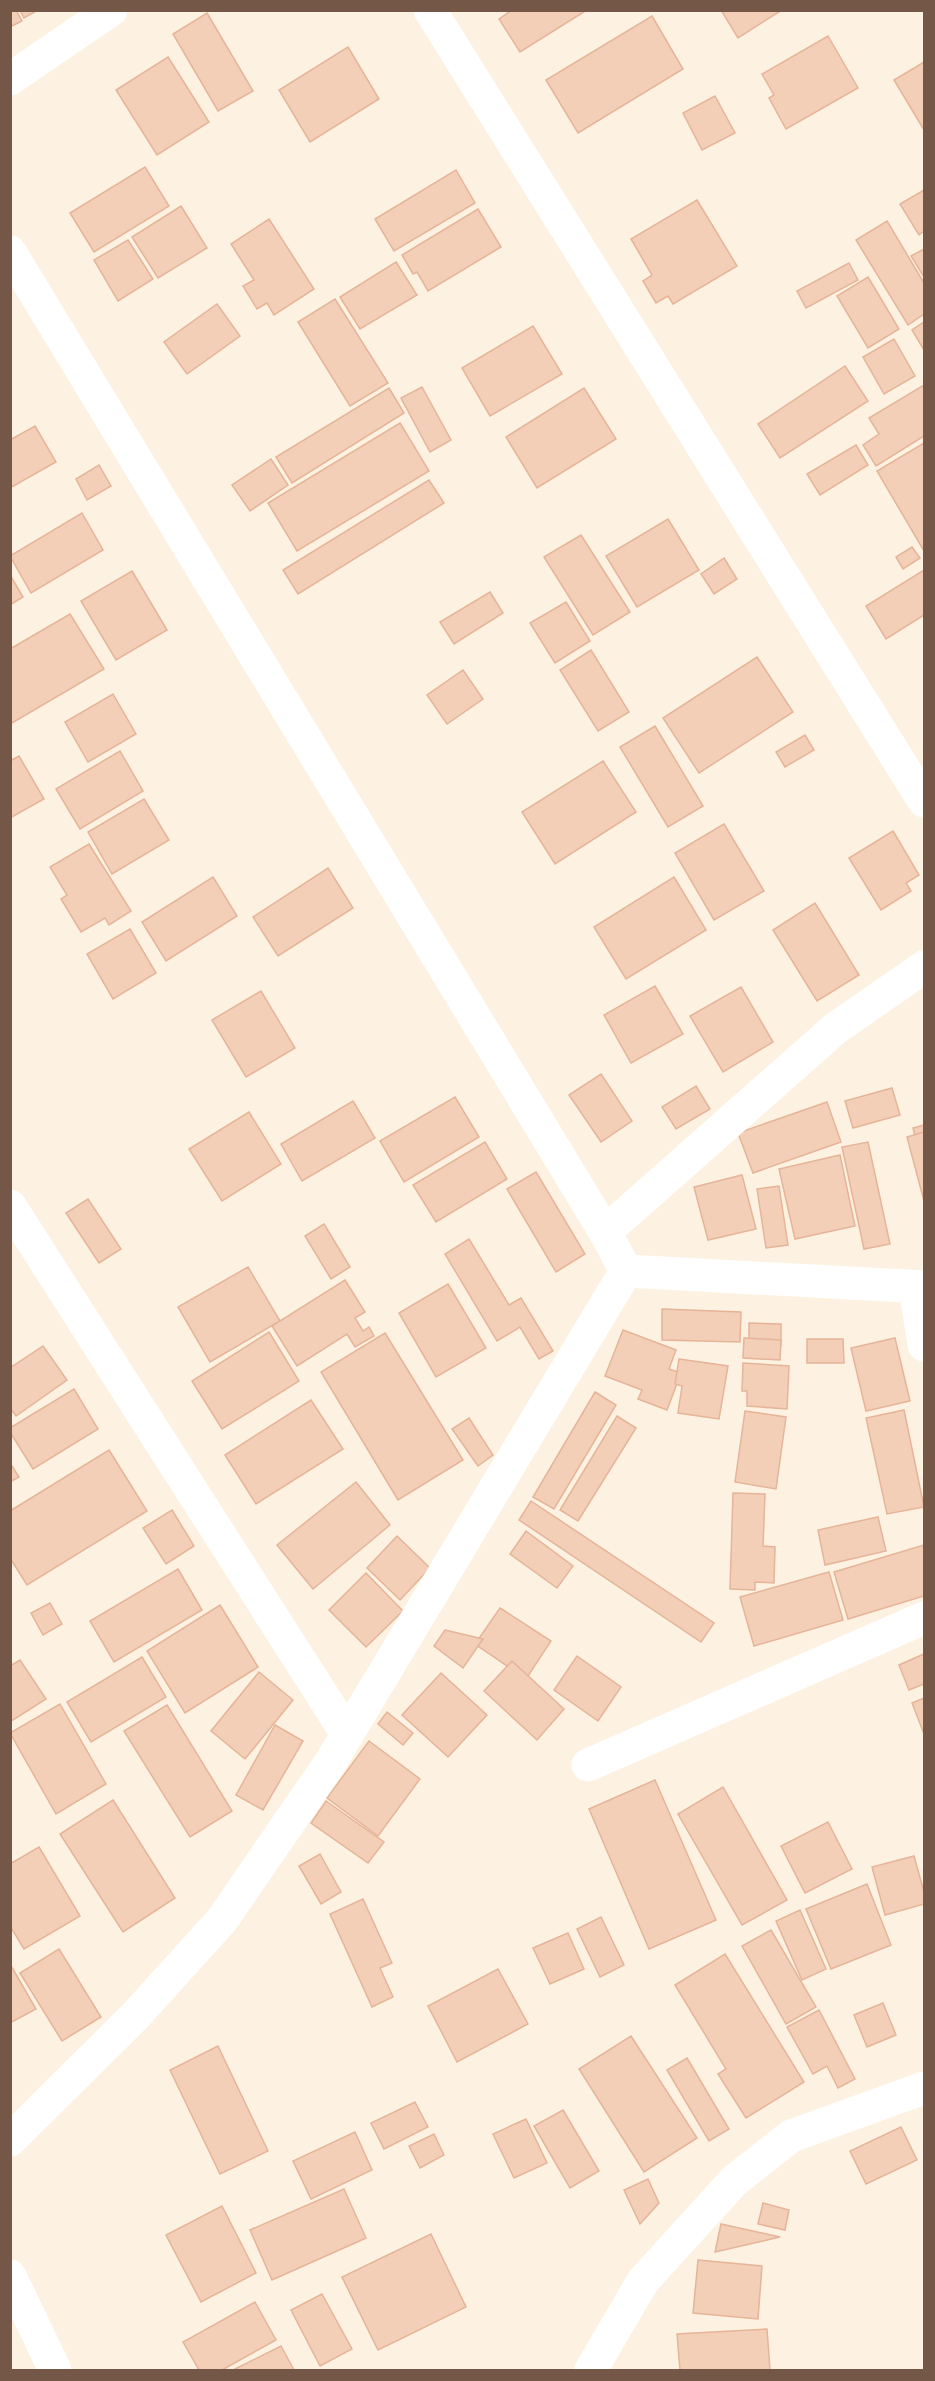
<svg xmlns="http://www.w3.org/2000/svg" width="935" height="2381" font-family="Barlow,sans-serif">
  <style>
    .building { fill: #f3cfb8; stroke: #e6b498; stroke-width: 1.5 }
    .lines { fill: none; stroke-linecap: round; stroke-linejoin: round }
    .minor { stroke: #fff; stroke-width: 33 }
  </style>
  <rect width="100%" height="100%" fill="#fdf2e1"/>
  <g class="building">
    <path d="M10,10H16L22,21L10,27Z"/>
    <path d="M20,10H38L24,18Z"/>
    <path d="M512,10H587L520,52L499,19Z"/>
    <path d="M721,10H782L738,38Z"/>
    <path d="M207,13L253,91L218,111L173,34Z"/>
    <path d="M652,16L683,69L578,133L546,80Z"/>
    <path d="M828,36L858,88L786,129L769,98L774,95L762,74Z"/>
    <path d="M348,47L379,99L310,142L279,90Z"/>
    <path d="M168,57L209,122L157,155L116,90Z"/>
    <path d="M924,62V130L894,80Z"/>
    <path d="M715,96L735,133L702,150L683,113Z"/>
    <path d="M145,167L169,206L94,252L70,213Z"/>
    <path d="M456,170L475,203L394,251L375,219Z"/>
    <path d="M924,190V231L919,235L900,204Z"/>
    <path d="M697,200L737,266L673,304L668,296L656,303L643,281L652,275L631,239Z"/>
    <path d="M181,206L207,248L158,278L132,237Z"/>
    <path d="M478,209L501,247L428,291L417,272L413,274L402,255Z"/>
    <path d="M269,219L314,289L274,315L267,303L257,309L243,286L254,280L231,244Z"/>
    <path d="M887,221L924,283V314L908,325L856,240Z"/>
    <path d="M128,240L153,279L118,301L94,260Z"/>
    <path d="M924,249V277L911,256Z"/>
    <path d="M396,262L417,295L360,329L340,297Z"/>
    <path d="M849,263L858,280L806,308L797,291Z"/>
    <path d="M868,277L899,329L868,348L837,296Z"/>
    <path d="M335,299L388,383L350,406L298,322Z"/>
    <path d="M217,304L240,336L187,374L164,342Z"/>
    <path d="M924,322V350L912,330Z"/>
    <path d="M533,326L562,374L490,416L462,368Z"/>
    <path d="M894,339L915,376L884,394L863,357Z"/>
    <path d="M845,366L868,401L780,458L758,424Z"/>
    <path d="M924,385V436L876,466L863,445L879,434L869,418Z"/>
    <path d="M422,387L451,440L430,452L401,398Z"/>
    <path d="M389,388L404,413L292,483L276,457Z"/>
    <path d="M584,388L616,439L537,488L506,437Z"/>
    <path d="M400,423L429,471L297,551L268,503Z"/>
    <path d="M35,426L56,462L10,488V440Z"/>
    <path d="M924,443V551L877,471Z"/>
    <path d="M856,445L868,465L820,495L807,474Z"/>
    <path d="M271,459L288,485L250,511L232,485Z"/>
    <path d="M99,465L111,486L87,500L76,479Z"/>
    <path d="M429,480L444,503L298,594L283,570Z"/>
    <path d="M82,513L103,550L31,593L10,556Z"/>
    <path d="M668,519L699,570L637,607L606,556Z"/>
    <path d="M581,535L630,612L593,635L544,557Z"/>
    <path d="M912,547L920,558L903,569L896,557Z"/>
    <path d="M724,558L737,579L714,594L701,574Z"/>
    <path d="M924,570V615L886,639L866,606Z"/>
    <path d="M132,571L167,630L116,660L81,601Z"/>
    <path d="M10,575L23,597L10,605Z"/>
    <path d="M490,592L503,613L454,644L440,622Z"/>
    <path d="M566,602L590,641L555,663L530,623Z"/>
    <path d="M70,614L104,669L12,723L10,720V649Z"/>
    <path d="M591,650L629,712L598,731L560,670Z"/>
    <path d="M757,657L793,712L699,773L663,718Z"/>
    <path d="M463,670L483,699L447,724L427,695Z"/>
    <path d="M113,694L136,734L88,762L65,722Z"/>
    <path d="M655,726L703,806L668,827L620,747Z"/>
    <path d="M805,735L814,750L785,767L776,752Z"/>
    <path d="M120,751L143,791L80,829L56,789Z"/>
    <path d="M19,756L44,799L10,818V761Z"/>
    <path d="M603,761L636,812L555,864L522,812Z"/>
    <path d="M144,799L169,840L112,874L88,832Z"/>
    <path d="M724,824L764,891L714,920L675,853Z"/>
    <path d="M893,831L919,875L906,883L911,891L881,910L849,858Z"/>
    <path d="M89,844L131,911L109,925L105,918L81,932L61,899L67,895L50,867Z"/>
    <path d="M328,868L353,908L278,956L253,917Z"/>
    <path d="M213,877L237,916L166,961L142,922Z"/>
    <path d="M674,877L706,930L626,979L594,927Z"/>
    <path d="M815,903L859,975L817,1001L773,930Z"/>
    <path d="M130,929L156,973L113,999L87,954Z"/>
    <path d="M655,986L683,1034L631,1063L604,1015Z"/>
    <path d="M741,987L773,1042L723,1072L690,1016Z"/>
    <path d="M261,991L295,1048L246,1077L212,1020Z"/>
    <path d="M601,1074L632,1121L601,1142L569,1095Z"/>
    <path d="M696,1086L710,1109L676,1129L662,1107Z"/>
    <path d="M892,1088L900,1115L853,1128L845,1101Z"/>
    <path d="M455,1097L479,1137L404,1182L380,1141Z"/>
    <path d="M353,1101L375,1138L302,1181L281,1144Z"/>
    <path d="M827,1102L841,1142L753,1173L738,1133Z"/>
    <path d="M249,1112L281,1164L222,1201L189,1149Z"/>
    <path d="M924,1125V1172L913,1128Z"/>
    <path d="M924,1132V1201L907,1137Z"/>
    <path d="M485,1142L507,1179L436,1222L413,1185Z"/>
    <path d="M868,1142L890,1244L864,1249L842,1147Z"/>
    <path d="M840,1155L855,1226L795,1239L779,1169Z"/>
    <path d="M536,1172L585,1254L556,1272L507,1189Z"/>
    <path d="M742,1175L756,1229L708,1240L694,1187Z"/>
    <path d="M779,1186L788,1245L766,1248L757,1189Z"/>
    <path d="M88,1199L121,1249L99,1263L66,1213Z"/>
    <path d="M324,1224L350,1267L331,1279L305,1236Z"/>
    <path d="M469,1239L509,1305L521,1298L553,1351L539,1359L520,1327L497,1341L445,1254Z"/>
    <path d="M248,1267L280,1321L210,1362L178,1307Z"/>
    <path d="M345,1280L365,1312L355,1318L363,1331L369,1327L374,1336L355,1347L347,1334L297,1366L272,1326Z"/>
    <path d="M448,1284L486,1348L436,1377L399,1313Z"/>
    <path d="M662,1309L741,1312L740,1342L662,1340Z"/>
    <path d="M749,1323L781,1324V1345H749Z"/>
    <path d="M623,1330L676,1350L669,1369L681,1373L667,1410L638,1399L642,1390L605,1376Z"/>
    <path d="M269,1332L299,1381L222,1429L192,1381Z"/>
    <path d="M385,1333L463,1460L398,1500L321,1372Z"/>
    <path d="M744,1338L781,1340L780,1360L743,1358Z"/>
    <path d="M895,1338L910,1401L866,1411L851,1348Z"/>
    <path d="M807,1339H843L844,1363H807Z"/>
    <path d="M43,1346L67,1380L16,1416L10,1408V1368Z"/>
    <path d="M679,1359L728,1366L719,1419L678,1413L682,1386L675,1384Z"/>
    <path d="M743,1363L789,1366L787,1409L747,1406V1391H742Z"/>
    <path d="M74,1389L98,1429L33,1469L10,1432V1428Z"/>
    <path d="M595,1392L616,1405L554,1509L533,1497Z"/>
    <path d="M311,1400L343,1449L256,1504L225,1455Z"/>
    <path d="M904,1410L924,1507L887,1514L866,1418Z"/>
    <path d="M745,1411L786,1417L776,1489L735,1482Z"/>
    <path d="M617,1416L636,1428L578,1521L560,1510Z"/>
    <path d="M469,1418L493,1455L478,1466L452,1429Z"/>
    <path d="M109,1450L147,1511L27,1585L10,1558V1511Z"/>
    <path d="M10,1463L19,1477L10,1482Z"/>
    <path d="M356,1482L390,1525L313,1589L277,1545Z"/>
    <path d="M733,1493L765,1494L763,1546L775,1547L774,1583L755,1582V1590L730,1589Z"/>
    <path d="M531,1501L714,1623L701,1642L519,1520Z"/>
    <path d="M172,1510L194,1546L166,1564L143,1528Z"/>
    <path d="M878,1517L886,1551L825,1565L818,1530Z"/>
    <path d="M526,1531L573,1566L557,1588L510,1554Z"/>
    <path d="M397,1536L430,1568L400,1600L367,1568Z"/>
    <path d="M924,1545V1596L848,1619L834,1572Z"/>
    <path d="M178,1569L202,1610L114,1662L90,1621Z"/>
    <path d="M829,1572L843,1620L754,1646L740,1597Z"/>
    <path d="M366,1573L403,1611L366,1647L329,1610Z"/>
    <path d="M50,1603L62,1624L43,1635L31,1613Z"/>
    <path d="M220,1605L258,1667L185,1713L147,1651Z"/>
    <path d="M500,1608L551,1641L526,1679L475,1644Z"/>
    <path d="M445,1630L483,1639L463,1668L434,1646Z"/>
    <path d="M924,1654V1684L909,1690L899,1665Z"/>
    <path d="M577,1656L621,1687L598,1721L554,1690Z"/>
    <path d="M142,1657L166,1697L91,1742L67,1702Z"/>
    <path d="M20,1660L46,1699L10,1722V1666Z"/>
    <path d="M512,1661L564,1709L537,1740L484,1691Z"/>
    <path d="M259,1672L293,1700L245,1759L211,1731Z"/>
    <path d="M441,1673L487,1715L448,1757L402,1715Z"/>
    <path d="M924,1698V1734L912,1703Z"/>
    <path d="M60,1704L106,1784L56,1814L10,1733Z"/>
    <path d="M167,1705L232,1811L190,1837L124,1731Z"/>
    <path d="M387,1712L413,1733L403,1745L378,1724Z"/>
    <path d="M275,1725L303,1741L263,1810L236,1795Z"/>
    <path d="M369,1741L420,1779L378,1836L327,1798Z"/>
    <path d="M655,1780L716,1920L649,1949L589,1809Z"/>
    <path d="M723,1787L787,1900L742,1925L678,1814Z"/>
    <path d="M113,1800L175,1898L123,1932L60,1834Z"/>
    <path d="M326,1801L384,1842L368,1863L311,1823Z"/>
    <path d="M828,1822L852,1869L805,1893L781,1846Z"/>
    <path d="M39,1847L80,1916L24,1949L10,1926V1864Z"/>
    <path d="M320,1854L341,1892L321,1904L299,1866Z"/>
    <path d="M914,1856L924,1892V1904L885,1915L872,1867Z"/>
    <path d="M867,1884L891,1945L831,1969L806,1909Z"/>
    <path d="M363,1899L392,1963L380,1968L393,1997L372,2007L330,1914Z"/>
    <path d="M800,1910L826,1969L802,1980L776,1921Z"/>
    <path d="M601,1917L624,1965L600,1977L577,1929Z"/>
    <path d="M771,1930L816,2007L786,2024L742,1946Z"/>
    <path d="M568,1933L584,1969L550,1984L533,1948Z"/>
    <path d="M59,1949L101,2017L62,2041L20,1973Z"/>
    <path d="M725,1954L804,2082L746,2118L718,2074L726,2069L675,1985Z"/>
    <path d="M10,1964L36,2009L10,2023Z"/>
    <path d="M498,1969L528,2024L457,2062L428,2006Z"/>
    <path d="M883,2003L896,2035L867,2047L854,2015Z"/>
    <path d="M819,2010L855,2079L838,2088L827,2066L813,2074L787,2027Z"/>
    <path d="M631,2036L697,2138L644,2172L579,2069Z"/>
    <path d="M218,2046L268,2151L220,2174L170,2070Z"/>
    <path d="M687,2058L729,2129L709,2141L667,2070Z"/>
    <path d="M415,2102L428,2127L384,2149L371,2123Z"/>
    <path d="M563,2110L599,2171L570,2188L534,2126Z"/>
    <path d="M526,2119L547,2163L514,2178L493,2134Z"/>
    <path d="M901,2127L917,2160L866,2184L850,2151Z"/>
    <path d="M355,2132L372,2170L311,2199L293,2161Z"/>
    <path d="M434,2134L444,2155L420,2168L409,2146Z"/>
    <path d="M648,2179L659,2203L640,2224L624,2190Z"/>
    <path d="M344,2189L366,2238L272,2280L250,2230Z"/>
    <path d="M763,2203L789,2210L785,2230L758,2224Z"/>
    <path d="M222,2206L256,2273L201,2302L166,2235Z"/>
    <path d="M721,2224L780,2237L715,2252Z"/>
    <path d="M431,2234L466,2307L378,2350L342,2277Z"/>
    <path d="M698,2260L762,2266L758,2319L693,2313Z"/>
    <path d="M322,2294L352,2349L320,2366L291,2310Z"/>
    <path d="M255,2302L276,2340L222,2370H199L183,2342Z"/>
    <path d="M767,2329L770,2370H680L677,2334Z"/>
    <path d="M281,2346L294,2370H233Z"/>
  </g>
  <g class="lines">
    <g class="minor">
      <path d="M430,10L924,801"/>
      <path d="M10,79L111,10"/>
      <path d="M10,252L605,1232"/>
      <path d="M10,1206L347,1734"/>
      <path d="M626,1271L924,1287"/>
      <path d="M915,1287L924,1345"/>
      <path d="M588,1765L924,1618"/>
      <path d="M10,2140L136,2015L222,1920L330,1763L626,1271L605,1232L836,1028L924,967"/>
      <path d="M10,2276L55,2370"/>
      <path d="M591,2370L643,2281L734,2181L791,2136L924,2088"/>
    </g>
  </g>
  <rect width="935" height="2381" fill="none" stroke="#755747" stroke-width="24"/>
</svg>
